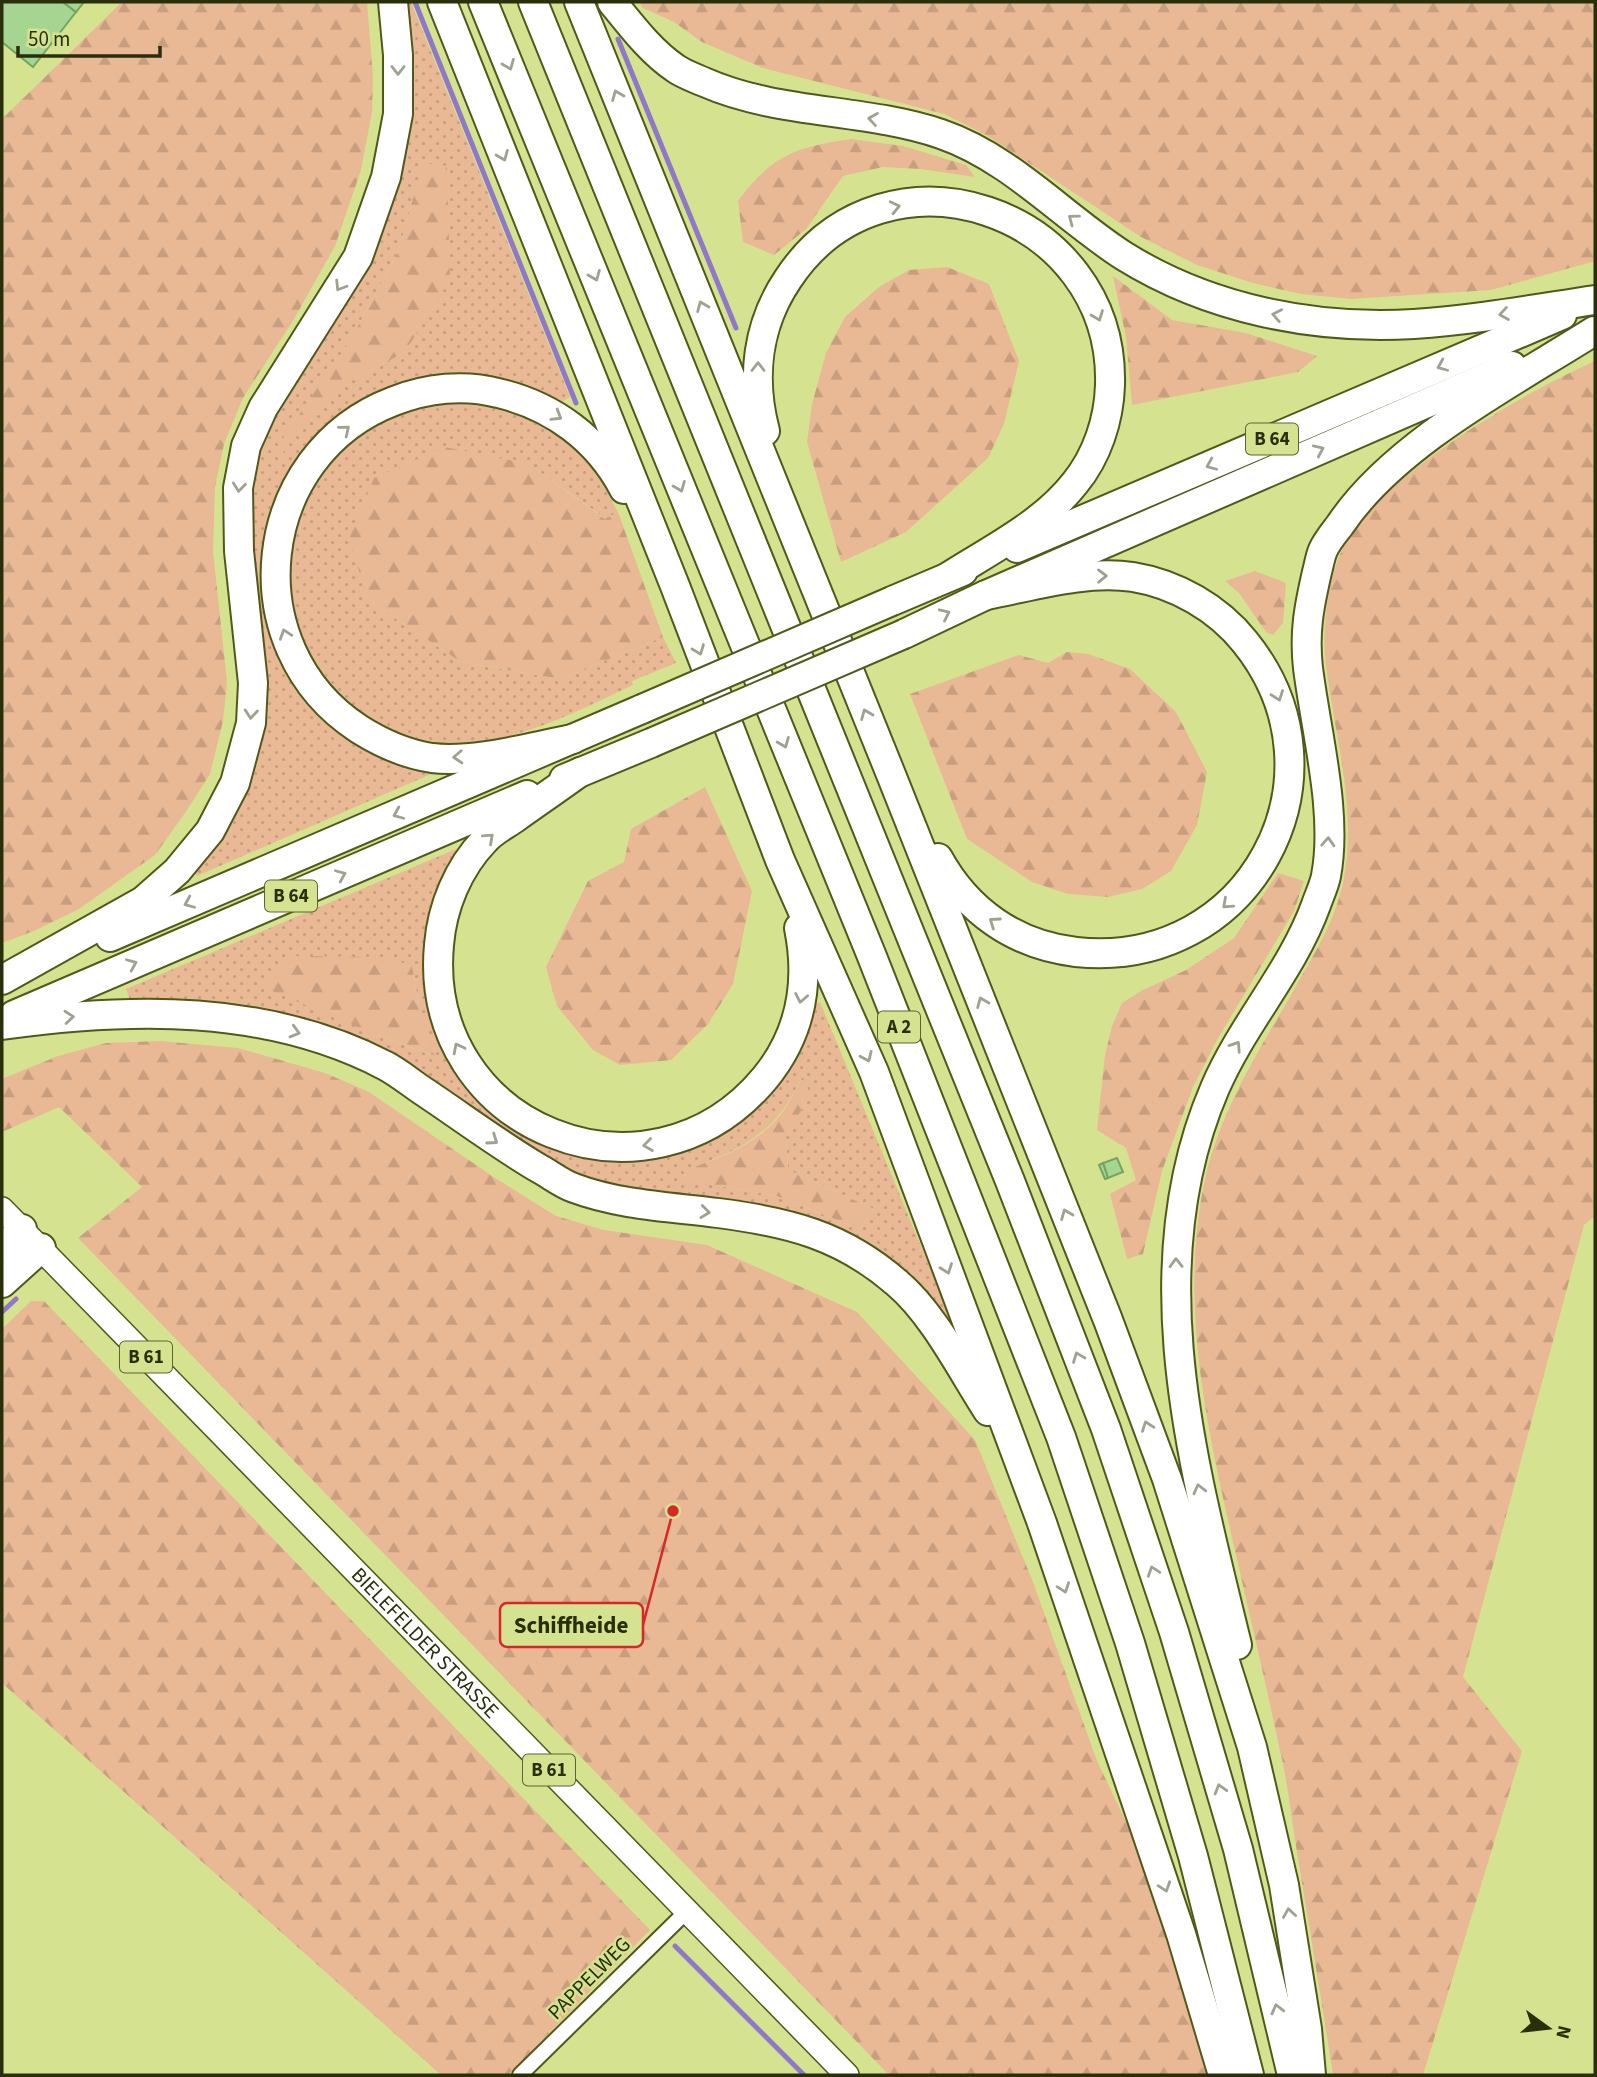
<svg xmlns="http://www.w3.org/2000/svg" width="1597" height="2077" font-family="'Source Sans 3',sans-serif">
  <style>
    .grass { fill: url(#grass-dots); fill-rule: evenodd }
    .forest { fill: url(#forest-firs) }
    .lines { fill: none; stroke-linecap: round; stroke-linejoin: round }
    .stream { stroke: #9078c9; stroke-width: 5 }
    .building { fill: #a5d590; stroke: #75a461; stroke-width: 2 }
    .street-casing { stroke: #50591a; stroke-width: 18 }
    .primary-casing { stroke: #50591a; stroke-width: 26 }
    .highway-casing { stroke: #50591a; stroke-width: 32 }
    .street { stroke: #fff; stroke-width: 14 }
    .primary { stroke: #fff; stroke-width: 23 }
    .highway { stroke: #fff; stroke-width: 28 }
    .highway-bridge-casing { stroke: #50591a; stroke-width: 32; stroke-linecap: butt }
    .highway-bridge { stroke: #fff; stroke-width: 28 }
    .oneway { stroke: #9fa191 }
    .labels { text-anchor: middle; dominant-baseline: central; stroke-width: 5; stroke-linejoin: round; paint-order: stroke }
    .shield { fill: #d5e390; stroke: #5d6433; stroke-width: 2 }
    .shield-label { font-size: 19px; font-weight: bold; fill: #292e0b }
    .street-label { font-size: 21px; fill: #292e0b; stroke: #d5e390 }
    .leader { fill: none; stroke: #d62828; stroke-width: 2.5 }
    .callout-dot { fill: #d62828; stroke: #d5e390; stroke-width: 2.5 }
    .callout { fill: #d5e390; stroke: #d62828; stroke-width: 2.5 }
    .callout-label { font-size: 23px; text-anchor: middle; font-weight: bold; fill: #292e0b }
  </style>
  <defs>
    <pattern id="grass-dots" width="8" height="8" patternUnits="userSpaceOnUse" patternTransform="scale(1.75)"><rect width="8" height="8" fill="#e9b895"/><path d="M2 2h.1M6 6h.1" fill="none" stroke="#c89e7f" stroke-width="1.8" stroke-linecap="round"/></pattern>
    <pattern id="forest-firs" width="22" height="20" patternUnits="userSpaceOnUse" patternTransform="scale(1.75)"><rect width="22" height="20" fill="#e9b895"/><path d="M5 1l3.5 6h-7zM16 11l3.5 6h-7z" fill="#c89e7f"/></pattern>
  </defs>
  <rect width="100%" height="100%" fill="#d5e390"/>
  <g class="grass">
    <path d="M403,2H411L570,397L563,401L515,382L488,376L409,383L373,395L340,417L281,492L268,526L262,566L266,607L288,666L431,768V774L197,876L194,870L265,685L264,639L252,549L254,490L261,452L276,415L370,264ZM423,164L405,352L353,380L318,405L276,450L351,339L398,252Z"/>
    <path d="M451,402C496,403 538,415 572,445C577,449 584,454 588,459C600,475 608,495 618,512L606,519L529,464L368,600L461,662L560,679L663,637L676,663L632,681L633,685C577,711 521,742 458,743C422,744 389,732 360,710C274,645 268,527 343,451C348,446 352,440 358,436C385,415 418,406 451,402Z"/>
    <path d="M456,849L458,850C424,905 413,964 435,1027C464,1108 530,1154 615,1159C626,1159 637,1161 647,1160C661,1159 690,1150 703,1144C723,1135 739,1122 755,1107C771,1092 788,1074 798,1054C806,1039 811,1020 815,1004L820,1002L956,1331L952,1333L859,1242L655,1198L577,1176L518,1141L448,1090L393,1056L245,1007L167,1000H130L126,989ZM412,966L420,1011L434,1056L374,1034ZM804,1073L809,1098L786,1135L788,1170L874,1209L860,1229L777,1196L686,1180L684,1171C721,1157 757,1144 782,1111C791,1100 797,1086 804,1073Z"/>
  </g>
  <g class="forest">
    <path d="M122,2H367L373,77L372,112L361,170L335,246L294,319L243,398L224,444L215,487L213,551L227,682L223,721L210,774L185,813L155,855L79,909L34,931L2,943V119Z"/>
    <path d="M639,2H1595V261L1491,290L1351,299L1301,294L1253,283L1197,265L1141,237L988,136L944,114L763,68L702,42L674,22L643,8Z"/>
    <path d="M851,139L903,146L966,165L975,177L921,169L883,167L843,176L806,229L774,255L743,242L738,201C772,155 796,147 851,139Z"/>
    <path d="M423,163L447,166L450,280L405,352L353,380L318,405L283,453L275,450L351,339L398,252Z"/>
    <path d="M947,267L989,284L1019,361L1004,424L988,458L906,532L841,562L807,442L812,404L826,353L845,317L879,287L909,270Z"/>
    <path d="M1113,276L1172,320L1246,333L1317,356L1298,372L1132,405L1126,337Z"/>
    <path d="M1595,361V1216L1584,1225L1463,1677L1522,1751L1423,2075H1333C1322,2003 1310,1931 1298,1859C1292,1822 1288,1783 1279,1746C1264,1675 1247,1604 1231,1533C1205,1419 1180,1300 1204,1184C1218,1115 1256,1055 1291,995C1311,959 1334,924 1343,883C1358,811 1335,737 1326,666C1322,635 1326,592 1337,562C1364,483 1521,394 1595,361Z"/>
    <path d="M445,447L529,464L605,519L618,512L663,637L560,679L461,662L368,600L349,539L374,478Z"/>
    <path d="M1255,571L1286,583L1283,623L1273,635L1266,632L1239,593L1225,581Z"/>
    <path d="M1067,652L1088,654L1130,669L1176,712L1207,772L1197,825L1171,871L1142,889L1108,897L1068,894L1032,882L967,839L910,694L1019,655L1048,663Z"/>
    <path d="M705,787L752,891L733,984L708,1024L671,1060L620,1065L593,1050L557,1006L546,967L588,881L624,862L631,829Z"/>
    <path d="M1278,873L1304,881L1294,911L1217,1040L1193,1087L1162,1171L1143,1254L1127,1259L1110,1194L1136,1180L1126,1148L1097,1130L1105,1055L1112,1026L1122,1003L1143,990L1186,970L1234,938Z"/>
    <path d="M290,956L385,957L412,966L420,1011L435,1056L374,1034L263,987Z"/>
    <path d="M160,1041L238,1048L325,1073L369,1092L495,1178L556,1216L604,1230L707,1245L857,1312L975,1440L1033,1582L1097,1761L1129,1828L1166,1936L1208,2075H889L78,1238L142,1187L59,1107L2,1132V1079L58,1056L106,1043Z"/>
    <path d="M805,1072L809,1098L786,1135L788,1170L874,1209L860,1229L777,1196L686,1180L684,1171C721,1157 760,1144 784,1110C792,1098 798,1084 805,1072Z"/>
    <path d="M31,1301H44L650,1930L508,2075H441L2,1683V1329Z"/>
  </g>
  <g class="lines">
    <g class="stream">
      <path d="M415,2L576,403"/>
      <path d="M618,39L736,328"/>
      <path d="M2,1312L16,1299"/>
      <path d="M675,1946L804,2075"/>
    </g>
  </g>
  <g class="building">
    <path d="M2,2H63L76,12L33,67L2,42Z"/>
    <path d="M63,2H84L76,12Z"/>
    <path d="M1117,1158L1123,1172L1108,1178L1103,1163Z"/>
    <path d="M1103,1163L1108,1178L1105,1179L1099,1165Z"/>
  </g>
  <g class="lines">
    <defs>
      <path id="street" d="M520,2075L687,1911"/>
      <g id="primary">
        <path id="s1" d="M2,1209L847,2075"/>
      </g>
      <g id="highway">
        <path d="M442,2L675,586L780,860L874,1072L1042,1523L1181,1934L1223,2075"/>
        <path d="M483,2L871,954L1061,1437L1130,1643L1193,1856L1249,2075"/>
        <path d="M533,2L1010,1181L1106,1429L1174,1632L1238,1849L1292,2075"/>
        <path d="M579,2L892,777L1108,1320L1167,1479L1252,1747L1284,1885L1307,2029L1311,2075"/>
        <path d="M612,2C631,25 650,51 675,68C683,74 695,78 704,82C779,115 864,108 941,134C1011,158 1063,217 1124,256C1209,309 1314,330 1414,324C1475,320 1535,309 1595,300"/>
        <path d="M765,431C751,378 757,325 788,279C885,132 1115,210 1110,385C1109,420 1097,456 1075,483C1043,524 992,549 948,577"/>
        <path d="M1017,548L1562,315"/>
        <path d="M892,601L963,571"/>
        <path d="M904,634L986,595L1512,366"/>
        <path d="M573,739C530,747 475,763 432,758C406,754 381,743 359,729C233,647 254,454 394,401C427,388 464,384 498,393C553,406 598,439 624,489"/>
        <path d="M580,772C558,788 536,803 515,818C505,825 493,831 485,840C458,868 442,907 439,945C422,1128 648,1219 765,1078C801,1034 810,983 799,928"/>
        <path d="M564,779L651,743"/>
        <path d="M938,858C967,911 1015,945 1076,952C1249,971 1354,777 1245,642C1218,608 1176,584 1133,577C1085,570 1034,586 986,595"/>
        <path d="M110,937L642,709"/>
        <path d="M2,980L143,901L177,871L210,831L235,783L251,723L253,683L239,551L238,488L246,446L263,408L358,257L386,177L398,114V55L393,2"/>
        <path d="M14,1015L527,795"/>
        <path d="M2,1025C130,1007 268,1004 386,1066C399,1073 411,1083 423,1091C462,1117 499,1145 540,1169C551,1175 562,1184 574,1188C619,1205 671,1207 718,1213C788,1222 842,1235 897,1283C933,1313 962,1371 988,1411"/>
        <path d="M2,1249L22,1229"/>
        <path d="M2,1283L41,1248"/>
        <path d="M1237,1645C1193,1464 1137,1268 1215,1088C1243,1023 1292,971 1316,905C1319,896 1324,886 1326,876C1338,813 1316,732 1308,668C1304,632 1309,607 1317,572C1319,565 1320,557 1323,550C1327,541 1334,533 1340,525C1394,444 1512,383 1594,331"/>
      </g>
    </defs>
    <use href="#street" class="street-casing"/>
    <use href="#primary" class="primary-casing"/>
    <use href="#highway" class="highway-casing"/>
    <use href="#street" class="street"/>
    <use href="#primary" class="primary"/>
    <use href="#highway" class="highway"/>
    <defs>
      <g id="highway-bridge">
        <path d="M642,709L892,601"/>
        <path d="M651,743L904,634"/>
      </g>
    </defs>
    <use href="#highway-bridge" class="highway-bridge-casing"/>
    <use href="#highway-bridge" class="highway-bridge"/>
  </g>
  <defs><path id="oneway-chevron" d="M-2-3.5L2.5 0L-2 3.5" fill="none" stroke-width="1.6" stroke-linecap="round" stroke-linejoin="round" transform="scale(1.75)"/></defs>
  <g class="oneway">
    <use href="#oneway-chevron" transform="translate(509 65) rotate(68)"/>
    <use href="#oneway-chevron" transform="translate(398 70) rotate(90)"/>
    <use href="#oneway-chevron" transform="translate(617 95) rotate(-112)"/>
    <use href="#oneway-chevron" transform="translate(873 119) rotate(-171)"/>
    <use href="#oneway-chevron" transform="translate(503 156) rotate(68)"/>
    <use href="#oneway-chevron" transform="translate(895 207) rotate(-13)"/>
    <use href="#oneway-chevron" transform="translate(1073 219) rotate(-143)"/>
    <use href="#oneway-chevron" transform="translate(595 276) rotate(68)"/>
    <use href="#oneway-chevron" transform="translate(340 286) rotate(122)"/>
    <use href="#oneway-chevron" transform="translate(702 306) rotate(-112)"/>
    <use href="#oneway-chevron" transform="translate(1504 314) rotate(171)"/>
    <use href="#oneway-chevron" transform="translate(1277 315) rotate(-169)"/>
    <use href="#oneway-chevron" transform="translate(1098 316) rotate(69)"/>
    <use href="#oneway-chevron" transform="translate(1442 366) rotate(157)"/>
    <use href="#oneway-chevron" transform="translate(758 367) rotate(-90)"/>
    <use href="#oneway-chevron" transform="translate(557 416) rotate(31)"/>
    <use href="#oneway-chevron" transform="translate(345 430) rotate(-39)"/>
    <use href="#oneway-chevron" transform="translate(1319 450) rotate(-24)"/>
    <use href="#oneway-chevron" transform="translate(1211 465) rotate(157)"/>
    <use href="#oneway-chevron" transform="translate(239 487) rotate(96)"/>
    <use href="#oneway-chevron" transform="translate(680 487) rotate(68)"/>
    <use href="#oneway-chevron" transform="translate(1102 576) rotate(-1)"/>
    <use href="#oneway-chevron" transform="translate(945 614) rotate(-25)"/>
    <use href="#oneway-chevron" transform="translate(285 634) rotate(-109)"/>
    <use href="#oneway-chevron" transform="translate(699 650) rotate(69)"/>
    <use href="#oneway-chevron" transform="translate(1278 696) rotate(70)"/>
    <use href="#oneway-chevron" transform="translate(251 714) rotate(95)"/>
    <use href="#oneway-chevron" transform="translate(866 714) rotate(-112)"/>
    <use href="#oneway-chevron" transform="translate(784 743) rotate(68)"/>
    <use href="#oneway-chevron" transform="translate(458 757) rotate(177)"/>
    <use href="#oneway-chevron" transform="translate(398 814) rotate(157)"/>
    <use href="#oneway-chevron" transform="translate(489 838) rotate(-42)"/>
    <use href="#oneway-chevron" transform="translate(1328 842) rotate(-87)"/>
    <use href="#oneway-chevron" transform="translate(341 875) rotate(-23)"/>
    <use href="#oneway-chevron" transform="translate(189 903) rotate(157)"/>
    <use href="#oneway-chevron" transform="translate(1227 904) rotate(138)"/>
    <use href="#oneway-chevron" transform="translate(994 922) rotate(-145)"/>
    <use href="#oneway-chevron" transform="translate(132 964) rotate(-23)"/>
    <use href="#oneway-chevron" transform="translate(801 998) rotate(101)"/>
    <use href="#oneway-chevron" transform="translate(982 1002) rotate(-112)"/>
    <use href="#oneway-chevron" transform="translate(69 1017) rotate(-5)"/>
    <use href="#oneway-chevron" transform="translate(295 1032) rotate(16)"/>
    <use href="#oneway-chevron" transform="translate(1236 1046) rotate(-57)"/>
    <use href="#oneway-chevron" transform="translate(458 1048) rotate(-117)"/>
    <use href="#oneway-chevron" transform="translate(867 1057) rotate(66)"/>
    <use href="#oneway-chevron" transform="translate(493 1140) rotate(35)"/>
    <use href="#oneway-chevron" transform="translate(648 1145) rotate(172)"/>
    <use href="#oneway-chevron" transform="translate(705 1212) rotate(7)"/>
    <use href="#oneway-chevron" transform="translate(1066 1214) rotate(-112)"/>
    <use href="#oneway-chevron" transform="translate(1176 1263) rotate(-91)"/>
    <use href="#oneway-chevron" transform="translate(947 1269) rotate(70)"/>
    <use href="#oneway-chevron" transform="translate(1078 1357) rotate(-111)"/>
    <use href="#oneway-chevron" transform="translate(1147 1426) rotate(-110)"/>
    <use href="#oneway-chevron" transform="translate(1199 1489) rotate(-104)"/>
    <use href="#oneway-chevron" transform="translate(1153 1571) rotate(-109)"/>
    <use href="#oneway-chevron" transform="translate(1064 1588) rotate(71)"/>
    <use href="#oneway-chevron" transform="translate(1220 1789) rotate(-106)"/>
    <use href="#oneway-chevron" transform="translate(1165 1887) rotate(71)"/>
    <use href="#oneway-chevron" transform="translate(1289 1913) rotate(-99)"/>
    <use href="#oneway-chevron" transform="translate(1277 2009) rotate(-104)"/>
  </g>
  <g class="labels">
    <g class="shield">
      <rect x="1246" y="423.5" width="52" height="31" rx="5"/>
      <rect x="265" y="880.5" width="52" height="31" rx="5"/>
      <rect x="878" y="1011.5" width="42" height="31" rx="5"/>
      <rect x="120" y="1341.5" width="52" height="31" rx="5"/>
      <rect x="523" y="1754.5" width="52" height="31" rx="5"/>
    </g>
    <g class="shield-label">
      <text x="1272" y="439">B 64</text>
      <text x="291" y="896">B 64</text>
      <text x="899" y="1027">A 2</text>
      <text x="146" y="1357">B 61</text>
      <text x="549" y="1770">B 61</text>
    </g>
    <g class="street-label">
      <text stroke="none"><textPath href="#s1" startOffset="606">BIELEFELDER STRASSE</textPath></text>
      <text transform="translate(589 1978) rotate(-45)">PAPPELWEG</text>
    </g>
  </g>
  <path class="leader" d="M673 1511L643 1625"/>
  <circle class="callout-dot" cx="673" cy="1511" r="7"/>
  <rect class="callout" x="500" y="1603" width="143" height="44" rx="7"/>
  <g class="callout-label">
    <text x="571" y="1633">Schiffheide</text>
  </g>
  <rect width="1597" height="2077" fill="none" stroke="#292e0b" stroke-width="7"/>
  <g transform="translate(1548 2028) rotate(105)" stroke="#d5e390" stroke-width="5" paint-order="stroke">
  <path d="M0-5L12 26L0 18L-12 26Z" fill="#292e0b"/>
  <text y="-10" font-size="19" font-weight="bold" text-anchor="middle" fill="#292e0b">N</text>
  </g>
  <path d="M18 46v10h142v-10" fill="none" stroke="#292e0b" stroke-width="3.5"/>
  <text x="28" y="46" font-size="21" fill="#292e0b" stroke="#d5e390" stroke-width="5" paint-order="stroke">50 m</text>
</svg>
